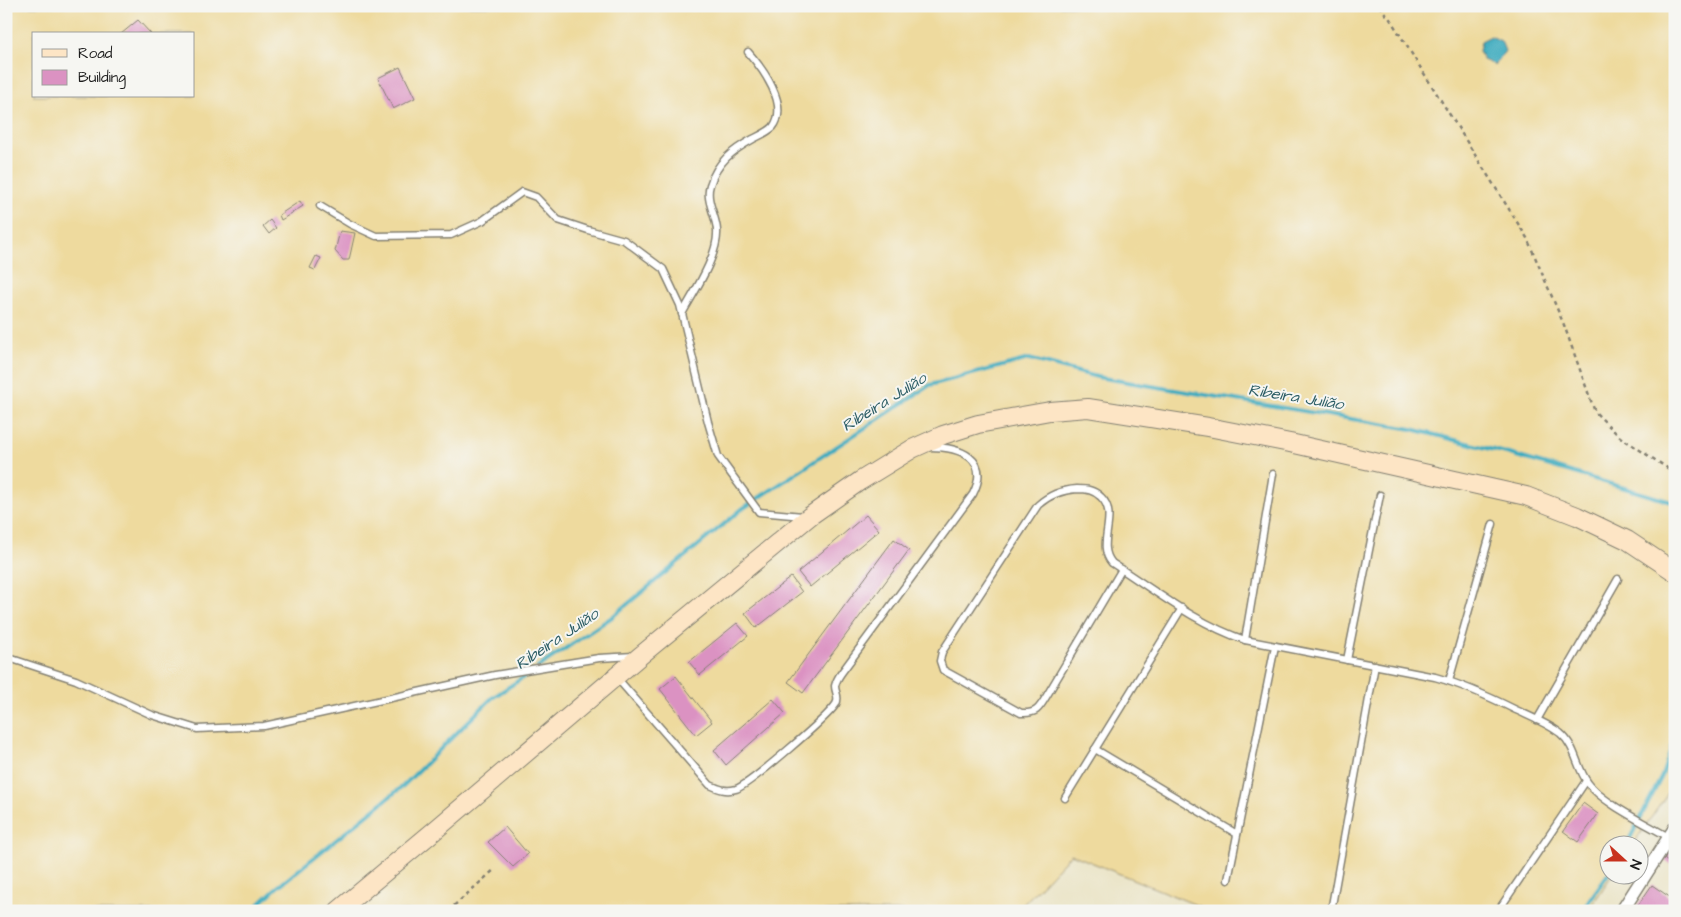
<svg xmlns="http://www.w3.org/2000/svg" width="1681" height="917" font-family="'Architects Daughter',sans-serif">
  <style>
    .sand { fill: #eeda9e; stroke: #857b5d; fill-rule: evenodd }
    .water { fill: #40acbf; stroke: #2e646e }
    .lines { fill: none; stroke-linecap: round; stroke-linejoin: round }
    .stream { stroke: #40acbf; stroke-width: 4 }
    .building { fill: #db92c2 }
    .service-casing { stroke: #848072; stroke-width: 9 }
    .minor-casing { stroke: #848072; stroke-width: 15 }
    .secondary-casing { stroke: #848072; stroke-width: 20 }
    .path { stroke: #848072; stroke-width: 2.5; stroke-dasharray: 4 4; stroke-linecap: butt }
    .service { stroke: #fff; stroke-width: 6 }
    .minor { stroke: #fff; stroke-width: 12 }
    .secondary { stroke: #fde5c5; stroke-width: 18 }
    .labels { text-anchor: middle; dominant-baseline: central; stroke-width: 4; stroke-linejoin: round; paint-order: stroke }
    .water-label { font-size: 16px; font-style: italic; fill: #2c5d65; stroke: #f6f6f2 }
  </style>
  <rect width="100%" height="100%" fill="#f6f6f2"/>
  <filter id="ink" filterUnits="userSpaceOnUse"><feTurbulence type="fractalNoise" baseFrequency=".02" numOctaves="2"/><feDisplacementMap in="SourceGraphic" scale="10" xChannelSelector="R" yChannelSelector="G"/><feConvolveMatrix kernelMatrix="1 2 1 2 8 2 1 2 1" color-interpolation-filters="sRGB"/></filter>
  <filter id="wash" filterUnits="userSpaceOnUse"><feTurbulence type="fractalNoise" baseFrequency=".0096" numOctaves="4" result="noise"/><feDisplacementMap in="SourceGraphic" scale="20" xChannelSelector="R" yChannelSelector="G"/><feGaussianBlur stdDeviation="1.12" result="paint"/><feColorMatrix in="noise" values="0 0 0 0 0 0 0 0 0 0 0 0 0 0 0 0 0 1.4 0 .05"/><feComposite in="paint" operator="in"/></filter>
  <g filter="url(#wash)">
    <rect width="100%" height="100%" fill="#ebe5c9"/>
    <path class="sand" d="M6,6H1675V783L1633,844H1608V874L1612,875L1588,911H1211L1071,854L1017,911H6ZM34,34H194V96H34Z"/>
    <path class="water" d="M1491,36L1501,41L1505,51L1495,65L1483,60L1479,51L1481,41Z"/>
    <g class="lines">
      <g class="stream">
        <path d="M538,667L612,617L742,509L930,385L1029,359L1097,377L1412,429L1506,453L1675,503"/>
        <path d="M1627,844L1662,776L1675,737"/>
        <path d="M252,911L275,889L403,786L492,698L533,671"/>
        <path d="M1582,911L1608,874"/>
      </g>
    </g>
    <g id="blocks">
      <g class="building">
        <path d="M138,20L151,34H121Z"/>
        <path d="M400,67L415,98L393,109L378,78Z"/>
        <path d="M300,201L303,206L281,220L279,215Z"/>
        <path d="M270,220L276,228L269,234L263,226Z"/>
        <path d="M340,231L355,233L349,260H343L335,251Z"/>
        <path d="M316,256L321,258L315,270L310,268Z"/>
        <path d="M866,515L879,530L810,587L798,572Z"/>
        <path d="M894,539L909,550L803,693L788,682Z"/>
        <path d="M791,577L802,592L756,628L745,613Z"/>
        <path d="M737,623L748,636L700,675L689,662Z"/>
        <path d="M676,676L712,722L696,735L660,689Z"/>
        <path d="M773,699L785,713L726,765L714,750Z"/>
        <path d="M1583,803L1598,814L1578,842L1563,831Z"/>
        <path d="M505,827L528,854L513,867L488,842Z"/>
        <path d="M1672,847L1675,849V867L1664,859Z"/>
        <path d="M1652,885L1674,900L1666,911H1640L1636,908Z"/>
      </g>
    </g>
  </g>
  <g filter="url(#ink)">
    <use href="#blocks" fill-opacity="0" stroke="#848072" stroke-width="1"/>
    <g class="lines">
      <defs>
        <g id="service">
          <path d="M320,206L350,224L376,236L451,235L482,221L522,192L536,197L558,220L588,230L624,240L663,269L680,305L708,422L718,456L759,512L803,516"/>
          <path d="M682,314C694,292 719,255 717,230C716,215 705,200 710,185C717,162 733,150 753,139C759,136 768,132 773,127C790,105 762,68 748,52"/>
          <path d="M1122,569L1046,697C1039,709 1036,714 1021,713L943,670L940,661L942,652L1038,505C1049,495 1062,490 1077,489C1087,489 1094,490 1101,497C1120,515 1095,544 1112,563C1154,590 1197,624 1245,640L1435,677C1464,685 1490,697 1516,710C1531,717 1547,723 1560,733C1576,746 1576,767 1588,783C1602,803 1647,824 1670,838"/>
          <path d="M1245,640L1273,474"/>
          <path d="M6,657L76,680L152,715L197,729L264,726L495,675L599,658L634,656"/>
          <path d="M1347,660L1380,495"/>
          <path d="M617,678L710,785C719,789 726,792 736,789C750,784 827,718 836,704C840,697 835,693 835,686C836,681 839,676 842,672L973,494C991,458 960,447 930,447"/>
          <path d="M1449,681L1493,524"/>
          <path d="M1537,720L1618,579"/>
          <path d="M1095,749L1237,834"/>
          <path d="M1065,798L1182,608"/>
          <path d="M1228,880L1275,646"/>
          <path d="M1331,911L1375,665"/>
          <path d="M1498,911L1586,781"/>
        </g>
        <path id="minor" d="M1622,911L1675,828"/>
        <path id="secondary" d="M338,911L434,831L640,656L810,516L860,481L912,449L943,435L978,424L1050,411L1088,408L1208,427L1290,443L1526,496L1577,516L1627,540L1675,572"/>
      </defs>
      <use href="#service" class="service-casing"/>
      <use href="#minor" class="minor-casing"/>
      <use href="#secondary" class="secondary-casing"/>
      <g class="path">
        <path d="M1379,6L1390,19L1527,238L1564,325L1595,412L1620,437L1675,473"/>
        <path d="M448,911L495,869"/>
      </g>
      <use href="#service" class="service"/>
      <use href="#minor" class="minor"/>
      <use href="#secondary" class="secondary"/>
    </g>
  </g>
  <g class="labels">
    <g class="water-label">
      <text transform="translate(1296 397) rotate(9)">Ribeira Julião</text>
      <text transform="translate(884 402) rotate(-32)">Ribeira Julião</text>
      <text transform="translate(557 639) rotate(-34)">Ribeira Julião</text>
    </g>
  </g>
  <rect width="1681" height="917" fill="none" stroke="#f6f6f2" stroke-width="25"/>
  <rect x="32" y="32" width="162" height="65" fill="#f6f6f2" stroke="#9f9f9c"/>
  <rect x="42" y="49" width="25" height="8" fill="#fde5c5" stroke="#9f9f9c"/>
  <text x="78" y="58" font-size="15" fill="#1c1c1c">Road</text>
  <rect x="42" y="70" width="25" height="15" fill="#db92c2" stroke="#9f9f9c"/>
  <text x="78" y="82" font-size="15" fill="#1c1c1c">Building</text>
  <g transform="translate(1624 860) rotate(111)"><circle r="24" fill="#f6f6f2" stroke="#9f9f9c"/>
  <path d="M0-4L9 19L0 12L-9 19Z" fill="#c8321e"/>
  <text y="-8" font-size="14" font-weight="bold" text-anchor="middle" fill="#1c1c1c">N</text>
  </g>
</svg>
